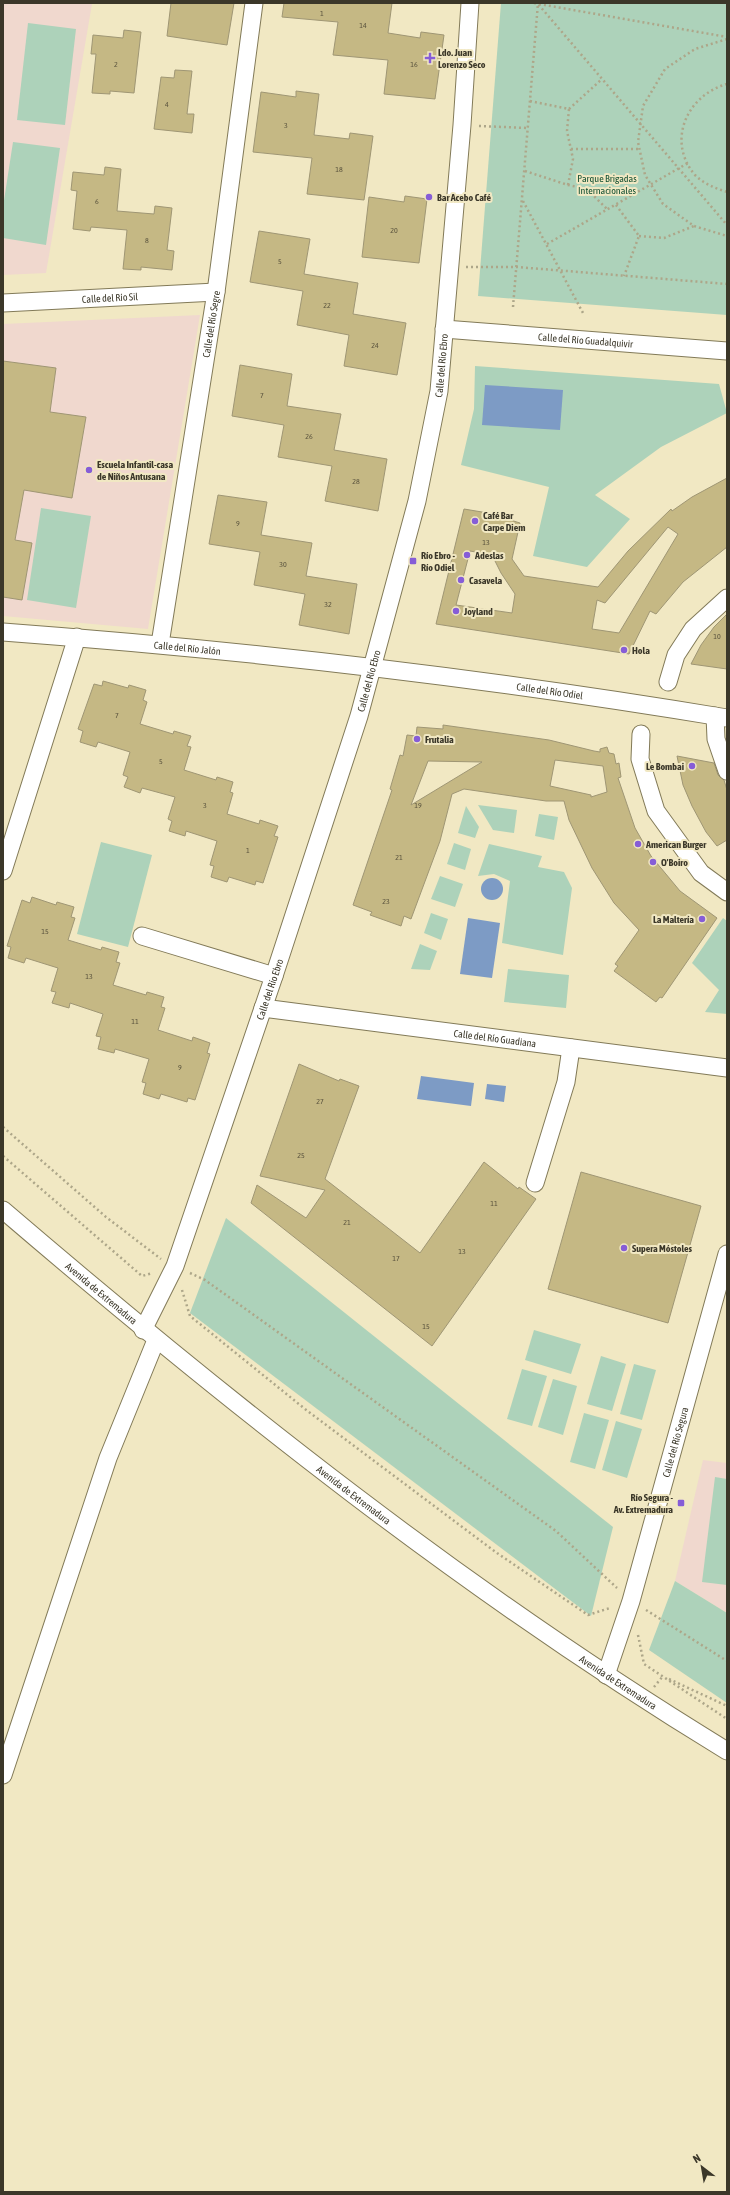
<svg xmlns="http://www.w3.org/2000/svg" width="730" height="2195" font-family="'Asap Condensed',sans-serif">
  <style>
    .education { fill: #f0d8ce }
    .green { fill: #add2ba }
    .water { fill: #7d9bc5 }
    .building { fill: #c5b884; stroke: #9f9674; fill-rule: evenodd }
    .lines { fill: none; stroke-linecap: round; stroke-linejoin: round }
    .minor-casing { stroke: #827a58; stroke-width: 19 }
    .path { stroke: #ada689; stroke-width: 2.5; stroke-dasharray: 2 3; stroke-linecap: butt }
    .minor { stroke: #fff; stroke-width: 17 }
    .poi-dot { fill: #865dd7; stroke: #f1e8c3; stroke-width: 1.5 }
    .labels { text-anchor: middle; dominant-baseline: central; stroke-width: 4; stroke-linejoin: round; paint-order: stroke }
    .number-label { font-size: 8px; fill: #5e5740 }
    .poi-label { font-size: 10px; font-weight: bold; fill: #3b3729; stroke: #f1e8c3; text-anchor: start }
    .park-label { font-size: 10px; fill: #135032; stroke: #f1e8c3 }
    .street-label { font-size: 10px; fill: #3b3729; stroke: #f1e8c3 }
  </style>
  <rect width="100%" height="100%" fill="#f1e8c3"/>
  <g class="education">
    <path d="M3,3L92,4L46,273L3,275Z"/>
    <path d="M200,315L148,629L3,616V324Z"/>
    <path d="M703,1460L727,1463V1613L675,1581Z"/>
  </g>
  <g class="green">
    <path d="M501,3H727V315L478,296Z"/>
    <path d="M28,23L76,29L65,125L17,120Z"/>
    <path d="M13,142L60,148L46,245L3,238V207Z"/>
    <path d="M475,366L719,384L727,413L661,447L595,495L630,519L587,567L533,556L549,487L461,465L474,409Z"/>
    <path d="M41,508L91,516L76,608L27,600Z"/>
    <path d="M478,805L517,810L514,833L493,830Z"/>
    <path d="M466,806L479,827L475,838L458,833Z"/>
    <path d="M539,814L558,817L554,840L535,836Z"/>
    <path d="M101,842L152,855L128,947L77,934Z"/>
    <path d="M454,843L471,849L465,870L447,864Z"/>
    <path d="M489,844L542,856L538,867L564,872L572,888L563,955L502,943L510,881L494,874L478,876Z"/>
    <path d="M440,876L463,884L455,907L431,899Z"/>
    <path d="M431,913L448,919L441,940L424,933Z"/>
    <path d="M723,918L727,921V1014L705,1012L719,990L692,963Z"/>
    <path d="M420,944L437,951L430,970L411,969Z"/>
    <path d="M508,969L569,975L566,1008L504,1002Z"/>
    <path d="M226,1218L613,1527L591,1616L190,1313Z"/>
    <path d="M534,1330L581,1344L571,1374L525,1360Z"/>
    <path d="M601,1356L626,1364L612,1411L587,1404Z"/>
    <path d="M634,1364L656,1370L642,1420L620,1414Z"/>
    <path d="M522,1369L547,1376L532,1426L507,1419Z"/>
    <path d="M553,1379L577,1386L563,1435L538,1427Z"/>
    <path d="M584,1413L609,1420L595,1469L570,1462Z"/>
    <path d="M616,1421L642,1429L627,1478L602,1470Z"/>
    <path d="M715,1477L727,1479V1585L702,1582Z"/>
    <path d="M675,1581L727,1613V1703L649,1650Z"/>
  </g>
  <g class="water">
    <path d="M485,385L563,390L560,430L482,425Z"/>
    <circle cx="492" cy="889" r="11"/>
    <path d="M468,918L500,923L492,978L460,974Z"/>
    <path d="M421,1076L474,1083L471,1106L417,1099Z"/>
    <path d="M487,1084L506,1086L504,1102L485,1099Z"/>
  </g>
  <g class="building">
    <path d="M171,3H234L227,45L167,36Z"/>
    <path d="M284,3H392L388,33L420,38L421,32L444,35L435,99L384,94L388,60L333,55L338,22L282,17Z"/>
    <path d="M124,30L141,32L134,93L110,91V94L92,93L96,54H91L93,35L123,38Z"/>
    <path d="M175,70L192,71L187,114H194L192,133L154,129L161,77L174,78Z"/>
    <path d="M296,91L319,94L314,135L349,139L350,133L373,136L364,200L307,194L312,158L253,152L261,92L296,97Z"/>
    <path d="M105,167L121,169L117,211L154,214L155,206L172,208L167,250L174,251L172,270L141,267V270L123,269L127,230L91,227L90,231L73,229L77,191L71,190L73,172L104,175Z"/>
    <path d="M405,196L427,199L419,263L362,257L369,197L404,202Z"/>
    <path d="M259,231L310,239L304,274L358,283L353,314L406,323L397,375L344,366L349,335L297,325L303,291L250,282Z"/>
    <path d="M3,361L56,368L50,412L86,417L72,498L24,490L15,540L32,543L22,600L3,597Z"/>
    <path d="M240,365L292,374L287,406L341,414L334,450L387,459L378,511L325,501L332,466L278,457L284,425L232,416Z"/>
    <path d="M727,478V547L683,582L656,614L650,611L629,654L436,624L464,509L488,513L520,523L512,559L524,576L598,587L628,551L671,509L672,511L692,497ZM668,527L678,534L619,633L592,629L597,600L605,603ZM470,551L492,555L501,573L515,594L512,613L456,605Z"/>
    <path d="M218,495L267,502L261,535L312,543L306,576L357,584L349,634L299,625L305,594L254,585L260,552L209,544Z"/>
    <path d="M727,614V669L691,664L701,645L714,627Z"/>
    <path d="M103,681L128,688L129,685L146,690L143,700L147,702L140,724L173,734L174,731L191,736L187,746L191,747L184,770L216,780L217,777L233,782L230,792L233,793L227,814L259,824L260,820L278,826L274,836L278,837L263,883L256,881L255,885L229,877L227,882L211,877L214,866L210,865L217,841L186,831L185,836L169,831L172,821L168,819L175,797L142,788L140,793L124,787L128,777L123,775L130,752L98,742L96,747L80,742L83,731L78,729L94,684L102,686Z"/>
    <path d="M443,725L549,740L594,751L600,752V749L607,747L609,753L614,754L616,764L619,763L621,777L618,778L635,828L651,856L680,891L717,918L662,998L660,997L656,1002L614,971L618,966L615,964L639,930L614,903L592,868L569,820L564,801H546L464,789L452,794L440,841L411,919L404,916L401,926L370,915L372,912L353,905L392,790L390,789L400,755L403,756L407,735L416,736L417,727L443,729ZM555,760L603,766L607,792L591,797V795L550,786ZM428,761L482,762L411,805Z"/>
    <path d="M677,756L714,763L718,775L724,780L727,790V840L717,846L706,832L692,806L683,785Z"/>
    <path d="M32,897L56,905L57,902L74,907L71,917L75,918L68,940L101,950L102,947L119,952L116,962L120,963L113,985L146,995L147,992L164,997L161,1007L165,1008L158,1030L192,1041L193,1037L210,1043L207,1053L210,1054L195,1100L188,1098L187,1102L161,1094L159,1099L143,1094L146,1083L142,1082L149,1059L115,1049L114,1053L98,1049L101,1037L96,1036L103,1014L70,1003L69,1008L52,1003L56,992L51,991L58,968L26,958L24,963L8,958L11,947L7,946L22,900L30,903Z"/>
    <path d="M299,1064L339,1081L340,1079L359,1086L325,1179L420,1253L484,1162L518,1189L519,1187L536,1199L432,1346L251,1203L257,1185L306,1218L325,1190L260,1176Z"/>
    <path d="M581,1172L701,1206L668,1323L548,1289Z"/>
  </g>
  <g class="lines">
    <defs>
      <g id="minor">
        <path id="s1" d="M3,303L216,292"/>
        <path id="s2" d="M444,329L727,351"/>
        <path id="s3" d="M3,632C245,650 487,678 727,718"/>
        <path id="s4" d="M160,644L216,292L254,3"/>
        <path d="M668,682L676,655L693,629L727,598"/>
        <path d="M715,716L716,739L727,771"/>
        <path d="M641,734L640,759L656,811L701,873L727,892"/>
        <path d="M3,871L77,637"/>
        <path d="M142,936L274,976"/>
        <path id="s5" d="M263,1008L727,1068"/>
        <path d="M535,1183L566,1082L571,1048"/>
        <path id="s6" d="M3,1210C232,1406 469,1594 727,1751"/>
        <path id="s7" d="M143,1330L175,1266L274,976L359,716L417,501L439,391L462,125L470,3"/>
        <path id="s8" d="M606,1675L631,1601L727,1254"/>
        <path d="M3,1775L108,1458L156,1340"/>
      </g>
    </defs>
    <use href="#minor" class="minor-casing"/>
    <g class="path">
      <path d="M534,3L538,4L727,225"/>
      <path d="M539,4L727,37"/>
      <path d="M727,39L695,49L665,69L643,106L638,142L645,175L663,204L694,226L727,236"/>
      <path d="M727,84C687,95 666,141 695,175C704,184 715,188 727,192"/>
      <path d="M530,101L569,109L567,131L573,159L568,185"/>
      <path d="M569,109L602,79"/>
      <path d="M479,126L528,128"/>
      <path d="M571,149H639"/>
      <path d="M525,171L568,185L587,189L608,210"/>
      <path d="M523,201L583,313"/>
      <path d="M616,205L639,236L624,276"/>
      <path d="M639,236L664,238L694,226"/>
      <path d="M547,244L688,163"/>
      <path d="M466,267H517L727,284"/>
      <path d="M513,307L538,3"/>
      <path d="M3,1127L106,1217L161,1259"/>
      <path d="M3,1156L142,1276L153,1273"/>
      <path d="M190,1273L205,1280L556,1531L617,1588"/>
      <path d="M182,1290L190,1316L305,1409L497,1553L588,1615L610,1608"/>
      <path d="M646,1610L727,1661"/>
      <path d="M638,1635L644,1664L727,1719"/>
      <path d="M669,1679L727,1706"/>
      <path d="M654,1687L663,1676"/>
    </g>
    <use href="#minor" class="minor"/>
  </g>
  <g class="poi-dot">
    <path d="M428 52h4v4h4v4h-4v4h-4v-4h-4v-4h4z"/>
    <circle cx="429" cy="197" r="4"/>
    <circle cx="89" cy="470" r="4"/>
    <circle cx="475" cy="521" r="4"/>
    <circle cx="467" cy="555" r="4"/>
    <rect x="409" y="557" width="8" height="8" rx="2"/>
    <circle cx="461" cy="580" r="4"/>
    <circle cx="456" cy="611" r="4"/>
    <circle cx="624" cy="650" r="4"/>
    <circle cx="417" cy="739" r="4"/>
    <circle cx="692" cy="766" r="4"/>
    <circle cx="638" cy="844" r="4"/>
    <circle cx="653" cy="862" r="4"/>
    <circle cx="702" cy="919" r="4"/>
    <circle cx="624" cy="1248" r="4"/>
    <rect x="677" y="1499" width="8" height="8" rx="2"/>
  </g>
  <g class="labels">
    <g class="number-label">
      <text x="322" y="13">1</text>
      <text x="363" y="25">14</text>
      <text x="116" y="64">2</text>
      <text x="414" y="64">16</text>
      <text x="167" y="104">4</text>
      <text x="286" y="125">3</text>
      <text x="339" y="169">18</text>
      <text x="97" y="201">6</text>
      <text x="394" y="230">20</text>
      <text x="147" y="240">8</text>
      <text x="280" y="261">5</text>
      <text x="327" y="305">22</text>
      <text x="375" y="345">24</text>
      <text x="262" y="395">7</text>
      <text x="309" y="436">26</text>
      <text x="356" y="481">28</text>
      <text x="238" y="523">9</text>
      <text x="486" y="542">13</text>
      <text x="283" y="564">30</text>
      <text x="328" y="604">32</text>
      <text x="717" y="636">10</text>
      <text x="117" y="715">7</text>
      <text x="161" y="761">5</text>
      <text x="205" y="805">3</text>
      <text x="418" y="805">19</text>
      <text x="248" y="850">1</text>
      <text x="399" y="857">21</text>
      <text x="386" y="901">23</text>
      <text x="45" y="931">15</text>
      <text x="89" y="976">13</text>
      <text x="135" y="1021">11</text>
      <text x="180" y="1067">9</text>
      <text x="320" y="1101">27</text>
      <text x="301" y="1155">25</text>
      <text x="494" y="1203">11</text>
      <text x="347" y="1222">21</text>
      <text x="462" y="1251">13</text>
      <text x="396" y="1258">17</text>
      <text x="426" y="1326">15</text>
    </g>
    <g class="poi-label">
      <text x="438" y="52">Ldo. Juan<tspan x="438" dy="12">Lorenzo Seco</tspan></text>
      <text x="437" y="197">Bar Acebo Café</text>
      <text x="97" y="464">Escuela Infantil-casa<tspan x="97" dy="12">de Niños Antusana</tspan></text>
      <text x="483" y="515">Café Bar<tspan x="483" dy="12">Carpe Diem</tspan></text>
      <text x="421" y="555">Río Ebro -<tspan x="421" dy="12">Río Odiel</tspan></text>
      <text x="475" y="555">Adeslas</text>
      <text x="469" y="580">Casavela</text>
      <text x="464" y="611">Joyland</text>
      <text x="632" y="650">Hola</text>
      <text x="425" y="739">Frutalia</text>
      <text x="684" y="766" text-anchor="end">Le Bombai</text>
      <text x="646" y="844">American Burger</text>
      <text x="661" y="862">O'Boiro</text>
      <text x="694" y="919" text-anchor="end">La Maltería</text>
      <text x="632" y="1248">Supera Móstoles</text>
      <text x="673" y="1497" text-anchor="end">Río Segura -<tspan x="673" dy="12">Av. Extremadura</tspan></text>
    </g>
    <g class="park-label">
      <text x="607" y="178">Parque Brigadas<tspan x="607" dy="12">Internacionales</tspan></text>
    </g>
    <g class="street-label">
      <text stroke="none"><textPath href="#s1" startOffset="107">Calle del Río Sil</textPath></text>
      <text stroke="none"><textPath href="#s4" startOffset="324">Calle del Río Segre</textPath></text>
      <text stroke="none"><textPath href="#s2" startOffset="142">Calle del Río Guadalquivir</textPath></text>
      <text stroke="none"><textPath href="#s7" startOffset="1012">Calle del Río Ebro</textPath></text>
      <text stroke="none"><textPath href="#s3" startOffset="185">Calle del Río Jalón</textPath></text>
      <text stroke="none"><textPath href="#s7" startOffset="688">Calle del Río Ebro</textPath></text>
      <text stroke="none"><textPath href="#s3" startOffset="550">Calle del Río Odiel</textPath></text>
      <text stroke="none"><textPath href="#s7" startOffset="364">Calle del Río Ebro</textPath></text>
      <text stroke="none"><textPath href="#s5" startOffset="234">Calle del Río Guadiana</textPath></text>
      <text stroke="none"><textPath href="#s6" startOffset="129">Avenida de Extremadura</textPath></text>
      <text stroke="none"><textPath href="#s8" startOffset="243">Calle del Río Segura</textPath></text>
      <text stroke="none"><textPath href="#s6" startOffset="452">Avenida de Extremadura</textPath></text>
      <text stroke="none"><textPath href="#s6" startOffset="776">Avenida de Extremadura</textPath></text>
    </g>
  </g>
  <rect width="730" height="2195" fill="none" stroke="#3b3729" stroke-width="8"/>
  <g transform="translate(702 2167) rotate(329)" stroke="#f1e8c3" stroke-width="3" paint-order="stroke">
  <path d="M0-3L7 15L0 10L-7 15Z" fill="#3b3729"/>
  <text y="-6" font-size="11" font-weight="bold" text-anchor="middle" fill="#3b3729">N</text>
  </g>
</svg>
